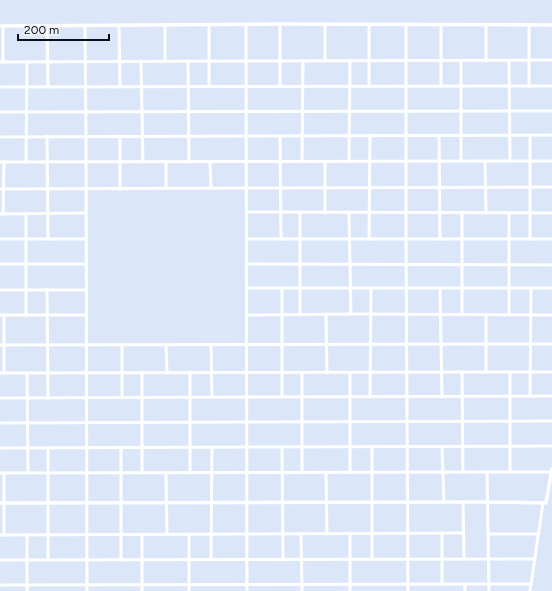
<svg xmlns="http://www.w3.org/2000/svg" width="552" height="591" font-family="Figtree,sans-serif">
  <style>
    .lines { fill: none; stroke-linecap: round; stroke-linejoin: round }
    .minor { stroke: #fff; stroke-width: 3 }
    .tertiary { stroke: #fff; stroke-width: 3.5 }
  </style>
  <rect width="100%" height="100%" fill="#dbe6f9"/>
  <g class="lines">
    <g class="minor">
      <path d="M280,24V86"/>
      <path d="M325,24V61"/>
      <path d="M406,24V239L408,591"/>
      <path d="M85,25L86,136L87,591"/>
      <path d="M119,25L120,87"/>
      <path d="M246,25L247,591"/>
      <path d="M369,25V86"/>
      <path d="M486,25V61"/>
      <path d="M529,25V86"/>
      <path d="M47,26L48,87"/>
      <path d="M141,61L143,162"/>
      <path d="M165,61V25"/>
      <path d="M188,61L189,162"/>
      <path d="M509,61L510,161"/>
      <path d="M0,62L552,60"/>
      <path d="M3,62V26"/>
      <path d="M209,86V25"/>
      <path d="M441,86V25"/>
      <path d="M0,87L552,86"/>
      <path d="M0,112L552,111"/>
      <path d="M439,135L440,239"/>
      <path d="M530,135V239"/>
      <path d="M47,136L48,239"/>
      <path d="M280,136L281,239"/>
      <path d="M0,137L552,135"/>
      <path d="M461,161V61"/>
      <path d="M485,161L486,213"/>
      <path d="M0,162L552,161"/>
      <path d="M26,162L27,62"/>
      <path d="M166,162V188"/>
      <path d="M210,162L211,188"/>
      <path d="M302,162L303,61"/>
      <path d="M325,162V213"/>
      <path d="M349,162L350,61"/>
      <path d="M0,189L552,187"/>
      <path d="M120,189V136"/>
      <path d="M247,212L552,213"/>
      <path d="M349,212L351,314"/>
      <path d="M0,214L86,213"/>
      <path d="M3,214L4,162"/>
      <path d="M26,214V315"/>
      <path d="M0,239H86"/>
      <path d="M247,239H552"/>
      <path d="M369,239L370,135"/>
      <path d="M0,264H86"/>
      <path d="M247,264L552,265"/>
      <path d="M247,288H552"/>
      <path d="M282,288V397"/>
      <path d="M440,288L442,397"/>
      <path d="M0,290H86"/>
      <path d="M47,290L48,398"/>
      <path d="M326,314L327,373"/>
      <path d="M462,314V213"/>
      <path d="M509,314V213"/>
      <path d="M0,315H86"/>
      <path d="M4,315V373"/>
      <path d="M248,315L351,314L552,315"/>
      <path d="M300,315V213"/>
      <path d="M0,345L552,344"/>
      <path d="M122,345V398"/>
      <path d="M166,345L167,373"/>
      <path d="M211,345L212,397"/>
      <path d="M462,372L463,472"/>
      <path d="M486,372V314"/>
      <path d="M510,372V472"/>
      <path d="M0,373L552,372"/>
      <path d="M27,373L28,473"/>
      <path d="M190,373V473"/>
      <path d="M302,373V473"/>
      <path d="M350,373V472"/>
      <path d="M530,396L531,288"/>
      <path d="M370,397L371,288"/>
      <path d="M0,398L552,396"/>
      <path d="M0,423L552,421"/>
      <path d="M282,447L283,560"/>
      <path d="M372,447V559"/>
      <path d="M442,447L444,503"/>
      <path d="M0,448L552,446"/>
      <path d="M121,448V560"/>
      <path d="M326,472L327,534"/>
      <path d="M487,472L489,591"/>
      <path d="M0,473L552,472"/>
      <path d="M142,473V373"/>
      <path d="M166,473L167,534"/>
      <path d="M463,503L464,558"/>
      <path d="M442,533V584"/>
      <path d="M27,534V591"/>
      <path d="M142,534V591"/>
      <path d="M301,534L302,591"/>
      <path d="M350,534V591"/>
      <path d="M489,534H539"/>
      <path d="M0,535L464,533"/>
      <path d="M4,535V473"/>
      <path d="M211,559L212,447"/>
      <path d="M0,560L535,559"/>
      <path d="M48,560V448"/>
      <path d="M0,585L531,584"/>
      <path d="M189,591V534"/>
      <path d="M465,591V584"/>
      <path d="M530,591L543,503"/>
    </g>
    <g class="tertiary">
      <path d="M0,26L280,24L552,25"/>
      <path d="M0,503L488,502L546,503L552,469"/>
    </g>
  </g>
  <path d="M18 34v6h91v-6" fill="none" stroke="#09101a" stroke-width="2"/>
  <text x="24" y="34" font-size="12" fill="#09101a" stroke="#eff3f9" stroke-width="3" paint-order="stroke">200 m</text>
</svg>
